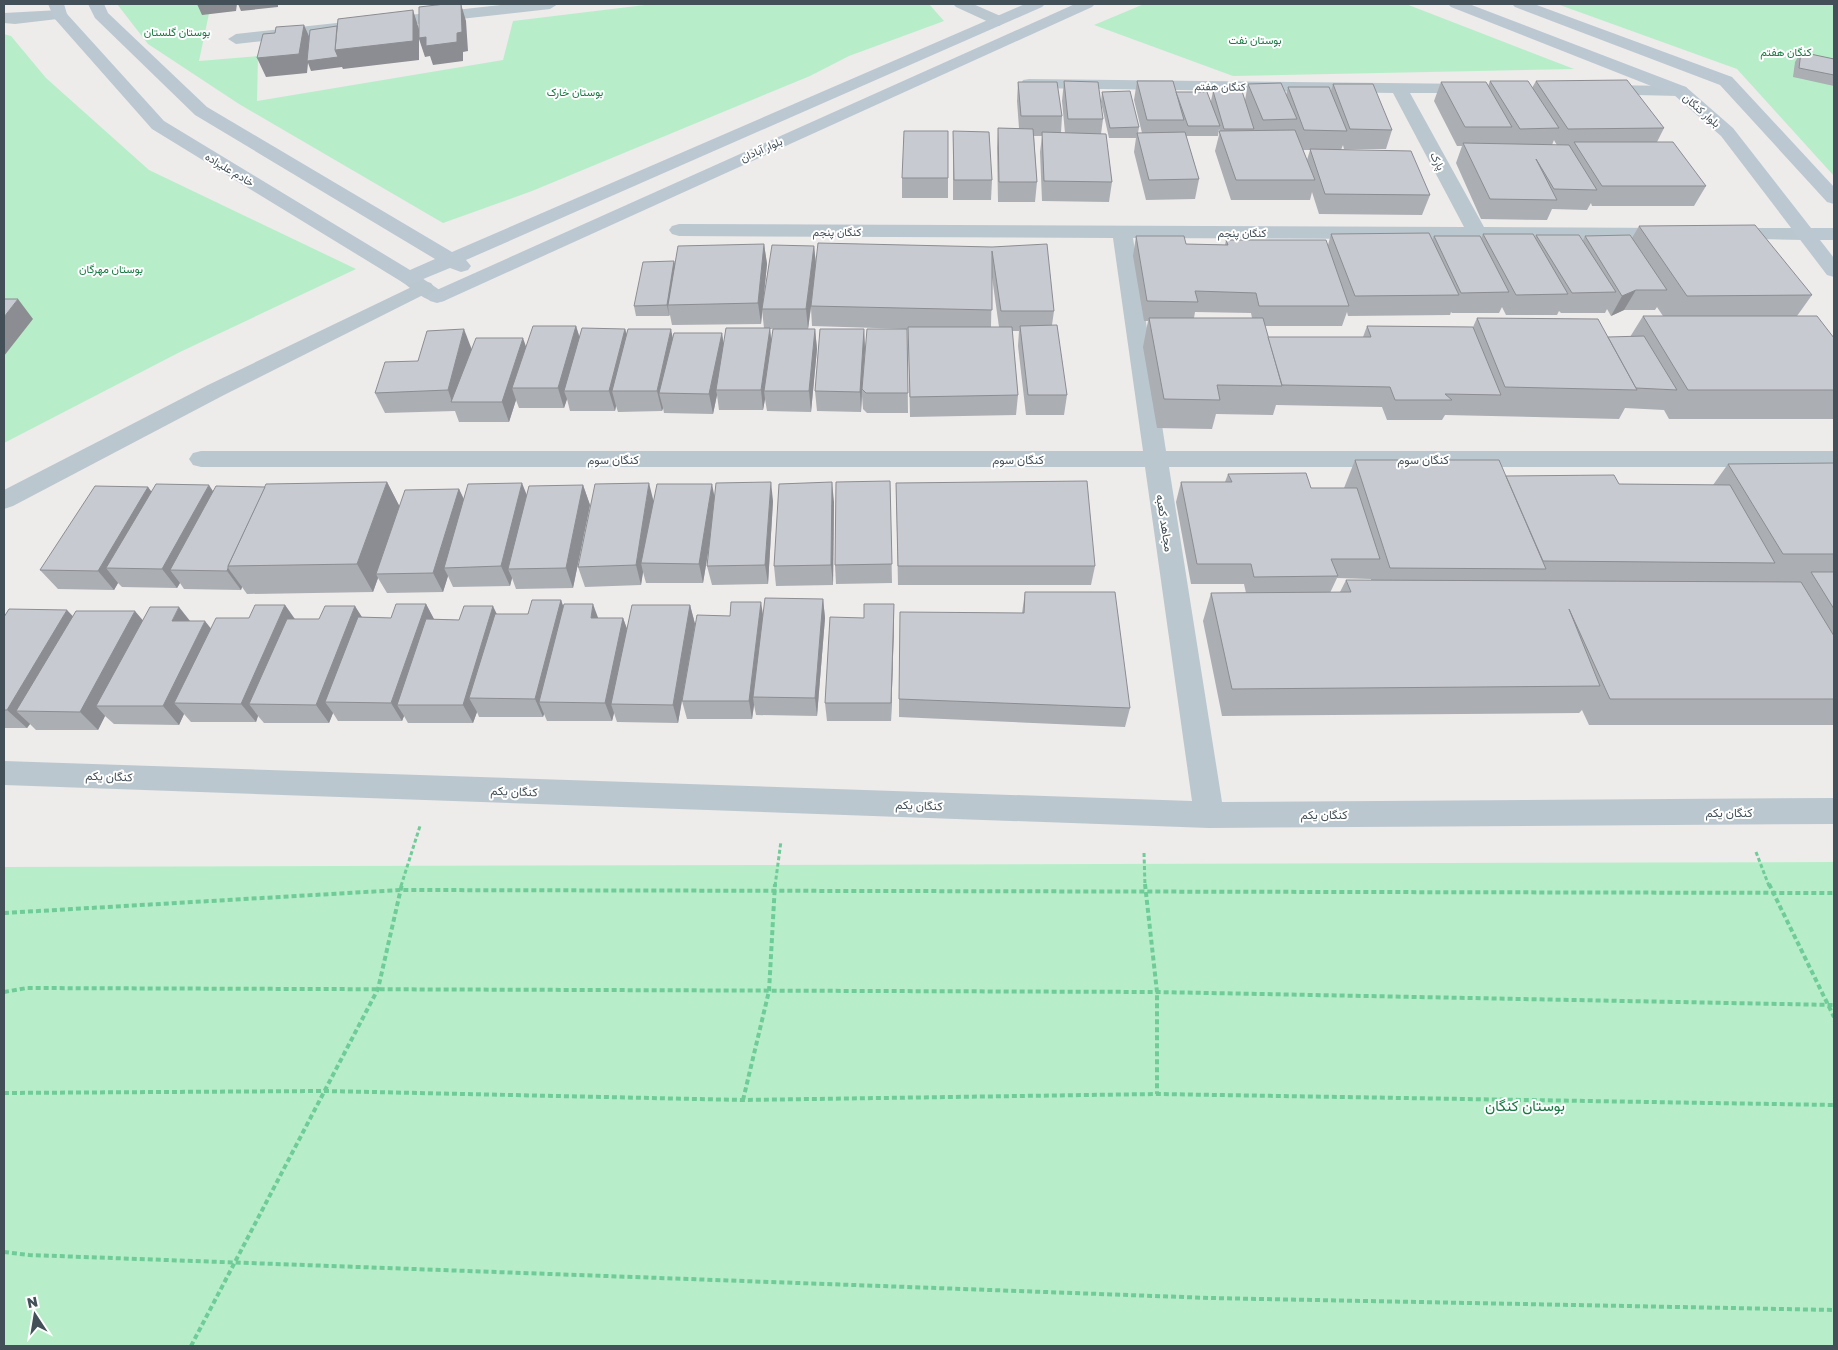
<svg xmlns="http://www.w3.org/2000/svg" width="1838" height="1350" font-family="'Golos Text',Vazirmatn,sans-serif">
  <style>
    .green { fill: #b7eec9 }
    .lines { fill: none; stroke-linecap: round; stroke-linejoin: round }
    .path-far1 { stroke: #6fcc99; stroke-width: 3; stroke-dasharray: 4 2.5; stroke-linecap: butt }
    .path { stroke: #6fcc99; stroke-width: 4; stroke-dasharray: 5 3; stroke-linecap: butt }
    .service { fill: #bbc7ce; fill-rule: evenodd }
    .minor { fill: #bbc7ce; fill-rule: evenodd }
    .tertiary { fill: #bbc7ce; fill-rule: evenodd }
    .secondary { fill: #bbc8d2; fill-rule: evenodd }
    .wall { fill: #abaeb3; fill-rule: evenodd }
    .shaded-wall { fill: #8b8d92 }
    .building { fill: #c7cad0; stroke: #8b8d92 }
    .labels { text-anchor: middle; dominant-baseline: central; stroke-width: 4; stroke-linejoin: round; paint-order: stroke }
    .far-park-label { font-size: 11px; fill: #157942; stroke: #fff }
    .far-street-label { font-size: 11px; fill: #435058; stroke: #fff }
    .street-label { font-size: 12px; fill: #435058; stroke: #fff }
    .near-park-label { font-size: 15px; fill: #157942; stroke: #fff }
  </style>
  <rect width="100%" height="100%" fill="#eeebeb"/>
  <g class="green">
    <path d="M117,4H211L199,61L258,56L257,101L503,60L513,21L653,4H929L944,21L849,56L810,76L532,191L443,223L239,104L148,44Z"/>
    <path d="M1144,4H1406L1574,69L1233,76L1094,25Z"/>
    <path d="M1557,4H1834V176L1737,69Z"/>
    <path d="M4,34L11,36L46,78L149,170L356,269L180,352L4,443Z"/>
    <path d="M1834,862V1346H4V867Z"/>
  </g>
  <g class="lines">
    <g class="path-far1">
      <path d="M1756,852L1769,886"/>
      <path d="M1144,853L1145,886"/>
      <path d="M401,886L420,826"/>
      <path d="M775,886L781,841"/>
    </g>
    <g class="path">
      <path d="M1145,884L1157,992V1094"/>
      <path d="M1769,884L1834,1017"/>
      <path d="M4,913L400,890L1834,893"/>
      <path d="M4,992L27,988L1157,992L1834,1005"/>
      <path d="M4,1093L325,1091L743,1100L1157,1094L1834,1105"/>
      <path d="M743,1100L769,991L775,884"/>
      <path d="M4,1252L29,1255L1210,1298L1834,1310"/>
      <path d="M191,1346L378,989L402,884"/>
    </g>
    <path class="service" d="M60,10L68,15L66,18L15,24L4,23V13Z"/>
    <g class="minor">
      <path d="M510,4H558L550,9L236,44L228,39L236,34Z"/>
      <path d="M953,4H973L1005,18L1007,21L999,26L993,24L956,7Z"/>
      <path d="M1029,79L1475,84L1481,85L1483,89L1481,93H1410L1484,227L1673,228L1680,230L1683,234L1680,238L1673,240L1133,238L1166,451H1834V467H1169L1222,802L1834,798V824L1209,828L4,785V761L1192,801L1145,467H201L193,465L189,459L193,453L201,451H1143L1113,238L679,236L672,234L669,230L672,226L679,224L1464,227L1393,93L1023,88L1021,84L1023,80Z"/>
      <path d="M1598,85L1680,86L1686,87L1689,91L1686,95L1680,96L1592,94L1590,90L1592,86Z"/>
      <path d="M1726,228H1804L1811,230L1814,234L1811,238L1804,240L1719,238L1716,234L1719,230Z"/>
      <path d="M424,281L431,283L434,287L431,291L224,395L13,506L4,509V490L208,385Z"/>
    </g>
    <path class="tertiary" d="M409,272L416,274L444,293L447,297L444,301C428,305 415,291 402,282L399,278L402,274Z"/>
    <g class="secondary">
      <path d="M48,4H64L67,14L164,121L410,270L435,259L195,115L95,18L88,4H104L108,13L207,107L452,252L1025,4H1045L1042,7L466,260L471,266L468,270L461,272L450,268L416,282L409,284L402,282L152,129L54,18Z"/>
      <path d="M1075,4H1095L1092,7L444,301L437,303L430,301L427,297L430,293Z"/>
      <path d="M1448,4H1469L1686,87L1733,128L1811,228H1834V240H1820L1834,258V277L1827,275L1721,136L1674,95L1451,7Z"/>
      <path d="M1512,4H1534L1732,77L1834,187V204L1827,202L1720,85L1515,7Z"/>
    </g>
  </g>
  <g class="wall">
    <path d="M1801,52L1834,59V86L1793,77L1795,62Z"/>
    <path d="M1064,81L1103,119L1101,134L1112,182L1109,202L1042,201L1040,152L1042,136H1034L1037,182L1035,202H998L997,148L998,128H1019L1017,101L1018,82L1062,116L1061,133H1065L1062,101Z"/>
    <path d="M1137,81L1176,93L1211,101L1213,91L1245,100L1248,84L1286,95L1288,87L1331,91L1333,84L1392,130L1386,149H1344L1343,145L1341,150L1430,195L1422,215L1319,214L1312,192L1310,200H1231L1215,151L1220,131L1219,129L1218,136H1186L1199,179L1195,199L1146,200L1134,152L1136,138H1109L1101,102L1102,92L1139,127L1138,133H1142L1134,100ZM1303,150H1310L1307,160Z"/>
    <path d="M1490,81L1532,88L1536,81L1664,128L1657,142L1706,186L1694,206H1592L1591,203L1587,210L1552,209L1547,220L1481,219L1456,163L1462,146H1457L1434,101L1441,82L1488,86ZM1554,140L1555,142L1557,145H1552Z"/>
    <path d="M953,131L992,180L991,200H953Z"/>
    <rect x="902" y="178" width="46" height="20"/>
    <path d="M1639,226L1812,295L1797,316L1834,338V419H1669L1664,410L1625,408L1619,419L1445,415L1442,420H1387L1382,407L1276,405L1273,415L1216,414L1212,429L1157,428L1143,347L1148,321H1144L1133,256L1136,236L1186,244L1225,245L1226,240L1328,245L1331,234L1432,240L1434,236L1481,239L1483,234L1535,238L1536,235L1583,240L1585,236L1632,238ZM1502,307L1506,315H1557L1559,311L1561,313H1605L1607,309L1611,316L1624,310H1655L1657,307L1663,316H1643L1630,337H1608L1477,318L1473,327L1367,326L1363,337H1268L1265,326H1342L1347,312L1348,316L1450,315L1451,312L1452,313H1499ZM1195,312L1251,313L1252,318H1194Z"/>
    <path d="M764,244L767,264L763,304L814,246L816,263L992,247L1054,311L1052,325L1067,395L1064,415H1026L1018,346L1019,331H1012L1018,395L1016,415L910,417L908,329L812,326L811,308L808,329H815L817,349L811,412L767,411L765,399L763,410H719L717,395L713,414L664,413L663,408L662,411L618,412L616,406L615,411H570L567,399L564,408H519L516,400L509,422H459L455,411L385,413L375,393L472,349L526,346L576,326L580,338L625,329L627,334L673,337L722,333L723,345L764,328L762,310L761,324L672,325L670,315L669,316H636L634,306L674,261L675,264ZM992,277L999,327H991ZM770,329H788L771,340Z"/>
    <path d="M864,329L865,349L907,329L908,413H867L863,409L862,396L861,412L817,411L815,391Z"/>
    <path d="M1355,460L1506,476L1619,484L1713,485L1728,464L1834,463V725H1589L1582,710L1579,713L1222,716L1203,621L1211,593H1246L1244,584H1191L1176,502L1181,482H1225L1228,474L1311,488H1344ZM1337,578L1371,579V580H1346L1340,592L1330,593Z"/>
    <path d="M890,481L892,583L836,584L835,565Z"/>
    <path d="M387,482L399,506L459,489L464,499L527,496L583,485L590,505L573,588L516,589L512,578L510,586L453,587L448,576L443,592L387,593L378,578L373,592L247,594L242,587L241,590L184,589L180,583L177,588L122,587L118,583L114,590L58,589L40,570L148,487L151,492H213L265,487Z"/>
    <path d="M896,483L1095,566L1091,585H898Z"/>
    <path d="M715,498L773,501L768,584L712,585L707,566L710,541L703,583H646L643,572L641,585L585,587L578,567L654,500Z"/>
    <path d="M834,502L833,585L776,586L774,566Z"/>
    <path d="M1025,592L1130,708L1125,727L899,717V699L1022,613Z"/>
    <path d="M823,599L825,618L817,716L756,715L754,705L752,719H687L682,701L678,723L617,722L614,713L612,721H547L544,714L543,717H479L477,712L473,723H408L404,716L402,721H338L333,713L329,723H264L258,716L256,722H191L184,714L179,725L114,724L105,716L98,730H36L30,724L27,728H4V615L5,616H73L142,620L190,621L211,629L249,618L285,605L295,619H319L362,617L391,618L426,604L434,619L459,620L497,614H528L561,600L563,607L598,618H623L627,629L690,605L695,624L730,616L763,615Z"/>
    <path d="M894,604V624L891,721H827L825,703L864,618Z"/>
  </g>
  <g class="shaded-wall">
    <path d="M197,4H237L236,11L202,15Z"/>
    <path d="M238,4H278V7L241,11Z"/>
    <path d="M461,4L466,21L468,51L463,52V61L433,65L430,56L425,57L419,39V60L343,69L342,67L311,71L308,63L307,73L266,77L257,58L304,25L312,43L335,50L413,10L419,29L457,33Z"/>
    <path d="M764,244L767,264L761,324L758,303Z"/>
    <path d="M814,246L816,266L808,329L806,309Z"/>
    <path d="M674,261L676,271L668,305L669,316L667,305Z"/>
    <path d="M1636,290L1624,310L1611,316L1622,296Z"/>
    <path d="M18,299L33,319L4,356V317Z"/>
    <path d="M576,326L582,346L564,391L567,399L564,408L558,388Z"/>
    <path d="M770,328L772,348L764,391L765,399L763,410L761,390Z"/>
    <path d="M464,329L472,350L452,402L448,390Z"/>
    <path d="M625,329L630,349L612,391L616,406L615,411L609,391Z"/>
    <path d="M671,329L675,349L659,393L663,408L662,411L657,391Z"/>
    <path d="M815,329L817,349L811,412L809,391Z"/>
    <path d="M864,329L865,349L862,389L861,412L860,392Z"/>
    <path d="M722,333L725,353L716,390L717,395L713,414L709,394Z"/>
    <path d="M523,338L530,358L512,388L516,400L509,422L502,402Z"/>
    <path d="M387,482L402,511L376,574L378,578L373,592L357,564Z"/>
    <path d="M771,482L773,501L768,584L765,565Z"/>
    <path d="M832,482L834,502L833,585L831,565Z"/>
    <path d="M522,483L530,503L508,569L512,578L510,586L501,566Z"/>
    <path d="M649,483L654,503L641,563L643,572L641,585L636,565Z"/>
    <path d="M712,484L716,504L703,583L699,564Z"/>
    <path d="M209,485L222,505L170,570L180,583L177,588L162,569Z"/>
    <path d="M583,485L590,505L573,588L566,568Z"/>
    <path d="M148,487L163,507L106,568L118,583L114,590L98,571Z"/>
    <path d="M459,489L468,509L444,568L448,576L443,592L433,573Z"/>
    <path d="M228,568L242,587L241,590L227,571Z"/>
    <path d="M823,599L825,618L817,716L815,698Z"/>
    <path d="M561,600L568,619L539,702L544,714L543,717L535,699Z"/>
    <path d="M761,602L764,621L753,697L754,705L752,719L749,701Z"/>
    <path d="M426,604L436,623L397,705L404,716L402,721L391,703Z"/>
    <path d="M593,604L600,623L591,618Z"/>
    <path d="M894,604V624L891,721V703Z"/>
    <path d="M285,605L298,624L249,704L258,716L256,722L241,704Z"/>
    <path d="M690,605L695,624L678,723L673,705Z"/>
    <path d="M355,606L367,625L325,702L333,713L329,723L316,705Z"/>
    <path d="M493,606L502,625L469,698L477,712L473,723L463,705Z"/>
    <path d="M179,607L194,626L172,621Z"/>
    <path d="M67,610L85,629L16,711L30,724L27,728L7,710Z"/>
    <path d="M135,611L151,630L96,706L105,716L98,730L80,712Z"/>
    <path d="M623,618L630,637L611,704L614,713L612,721L605,703Z"/>
    <path d="M205,621L220,640L174,703L184,714L179,725L163,706Z"/>
  </g>
  <g class="building">
    <path d="M445,4H461L462,32L457,33V42L426,46V37L419,38V7Z"/>
    <path d="M413,10V41L335,50L338,19Z"/>
    <path d="M304,25L299,54L257,58L263,34L275,33L276,27Z"/>
    <path d="M337,26L335,50L338,57L307,61L310,30Z"/>
    <path d="M1801,52L1834,59V75L1799,68Z"/>
    <path d="M1627,80L1664,128L1568,129L1536,81Z"/>
    <path d="M1064,81L1098,82L1103,119H1068Z"/>
    <path d="M1137,81H1173L1184,120H1147Z"/>
    <path d="M1490,81H1528L1559,128L1520,129Z"/>
    <path d="M1018,82H1057L1062,116H1021Z"/>
    <path d="M1441,82H1486L1512,127H1465Z"/>
    <path d="M1281,83L1297,119L1263,120L1248,84Z"/>
    <path d="M1333,84H1373L1392,130L1350,129Z"/>
    <path d="M1288,87H1329L1347,131L1304,130Z"/>
    <path d="M1130,91L1139,127L1110,128L1102,92Z"/>
    <path d="M1213,91H1242L1254,129H1224Z"/>
    <path d="M1176,92H1207L1220,126H1188Z"/>
    <path d="M998,128L1033,129L1037,182H999Z"/>
    <path d="M1295,130L1315,180H1236L1219,131Z"/>
    <path d="M904,131H948V178H902Z"/>
    <path d="M953,131L989,132L992,180H954Z"/>
    <path d="M1042,132L1106,134L1112,182L1044,181Z"/>
    <path d="M1185,132L1199,179L1149,180L1137,133Z"/>
    <path d="M1574,142H1673L1706,186H1602Z"/>
    <path d="M1463,143L1569,145L1597,190L1554,189L1536,159L1557,200L1490,199Z"/>
    <path d="M1310,149L1411,151L1430,195L1325,194Z"/>
    <path d="M1755,225L1812,295L1687,296L1639,226Z"/>
    <path d="M1429,233L1459,295L1355,296L1331,234Z"/>
    <path d="M1483,234H1533L1568,294L1516,295Z"/>
    <path d="M1536,235H1579L1616,292L1572,293Z"/>
    <path d="M1630,235L1667,290H1636L1622,296L1585,236Z"/>
    <path d="M1136,236H1184L1186,244L1228,245L1226,240H1326L1349,306H1259L1256,293L1195,291L1198,302L1147,301Z"/>
    <path d="M1434,236H1480L1509,292L1461,293Z"/>
    <path d="M818,243L992,247L1047,244L1054,311H1001L992,251V310L811,306Z"/>
    <path d="M764,244L758,303L668,305L678,246Z"/>
    <path d="M772,245L814,246L806,309H762Z"/>
    <path d="M674,261L667,305L634,306L643,262Z"/>
    <path d="M4,299H18L4,317Z"/>
    <path d="M1643,316H1817L1834,338V390H1688Z"/>
    <path d="M1149,318H1263L1282,386L1217,385L1220,400L1164,399Z"/>
    <path d="M1477,318L1598,319L1637,390L1505,387Z"/>
    <path d="M1057,325L1067,395H1028L1020,326Z"/>
    <path d="M533,326H576L558,388H512Z"/>
    <path d="M1367,326L1473,327L1501,395L1445,394L1452,400H1395L1390,387L1282,385L1268,337H1371Z"/>
    <path d="M908,327H1012L1018,395L910,397Z"/>
    <path d="M582,328L625,329L609,391H564Z"/>
    <path d="M726,328H770L761,390H716Z"/>
    <path d="M464,329L448,390L375,393L385,362L418,361L427,331Z"/>
    <path d="M628,329H671L657,391H612Z"/>
    <path d="M773,329H815L809,391H764Z"/>
    <path d="M820,329H864L860,392L815,391Z"/>
    <path d="M867,329H907L908,393H866L862,389Z"/>
    <path d="M674,333H722L709,394L659,393Z"/>
    <path d="M1644,336L1677,390L1636,388L1608,337Z"/>
    <path d="M476,338H523L502,402H451Z"/>
    <path d="M1355,460H1499L1546,569L1390,568Z"/>
    <path d="M1834,463V554H1783L1728,464Z"/>
    <path d="M1306,473L1311,488H1357L1380,559H1331L1338,576L1254,577L1251,564H1197L1181,482H1232L1228,474Z"/>
    <path d="M1614,475L1619,484L1730,485L1775,563L1543,561L1506,476Z"/>
    <path d="M890,481L892,564L835,565L836,482Z"/>
    <path d="M1087,481L1095,566H898L896,483Z"/>
    <path d="M387,482L357,564L228,566L266,484Z"/>
    <path d="M771,482L765,565L707,566L716,483Z"/>
    <path d="M832,482L831,565L774,566L779,484Z"/>
    <path d="M522,483L501,566L444,568L468,484Z"/>
    <path d="M649,483L636,565L578,567L595,484Z"/>
    <path d="M156,484L209,485L162,569L106,568Z"/>
    <path d="M657,484H712L699,564L641,563Z"/>
    <path d="M583,485L566,568L508,569L529,486Z"/>
    <path d="M95,486L148,487L98,571L40,570Z"/>
    <path d="M216,486L265,487L228,566V568L227,571L170,570Z"/>
    <path d="M459,489L433,573L376,574L405,490Z"/>
    <path d="M1811,572H1834V609Z"/>
    <path d="M1346,580L1801,582L1834,636V699H1610L1569,609L1600,686L1232,689L1211,593L1351,592Z"/>
    <path d="M1025,592H1115L1130,708L899,699L900,612L1024,613Z"/>
    <path d="M765,598L823,599L815,698L753,697Z"/>
    <path d="M532,600H561L535,699L469,698L495,614H528Z"/>
    <path d="M731,602H761L749,701H682L697,615L730,616Z"/>
    <path d="M396,604H426L391,703L325,702L358,617L391,618Z"/>
    <path d="M564,604H593L591,618H623L605,703L539,702Z"/>
    <path d="M864,604H894L891,703H825L830,617L864,618Z"/>
    <path d="M255,605H285L241,704L174,703L216,618H249Z"/>
    <path d="M632,605H690L673,705L611,704Z"/>
    <path d="M325,606H355L316,705L249,704L287,619H319Z"/>
    <path d="M464,606H493L463,705H397L426,619L459,620Z"/>
    <path d="M150,607H179L172,621H205L163,706H96Z"/>
    <path d="M9,609L67,610L7,710H4V617Z"/>
    <path d="M76,611H135L80,712L16,711Z"/>
  </g>
  <g class="labels">
    <g class="far-park-label">
      <text x="177" y="31">بوستان گلستان</text>
      <text x="1255" y="39">بوستان نفت</text>
      <text x="1786" y="51">کنگان هفتم</text>
      <text x="575" y="91">بوستان خارک</text>
      <text x="111" y="268">بوستان مهرگان</text>
    </g>
    <g class="far-street-label">
      <text transform="translate(1220 86) rotate(1)">کنگان هفتم</text>
      <text transform="translate(1702 110) rotate(41)">بلوار کنگان</text>
      <text transform="translate(761 149) rotate(-24)">بلوار آبادان</text>
      <text transform="translate(1438 161) rotate(62)">پارک</text>
      <text transform="translate(230 169) rotate(31)">خادم علیزاده</text>
      <text x="837" y="231">کنگان پنجم</text>
      <text x="1242" y="232">کنگان پنجم</text>
    </g>
    <g class="street-label">
      <text x="613" y="459">کنگان سوم</text>
      <text x="1018" y="459">کنگان سوم</text>
      <text x="1423" y="459">کنگان سوم</text>
      <text transform="translate(1165 523) rotate(81)">مجاهد کعبه</text>
      <text transform="translate(109 776) rotate(2)">کنگان یکم</text>
      <text transform="translate(514 791) rotate(2)">کنگان یکم</text>
      <text transform="translate(919 805) rotate(2)">کنگان یکم</text>
      <text x="1729" y="812">کنگان یکم</text>
      <text x="1324" y="814">کنگان یکم</text>
    </g>
    <g class="near-park-label">
      <text x="1525" y="1105">بوستان کنگان</text>
    </g>
  </g>
  <rect width="1838" height="1350" fill="none" stroke="#435058" stroke-width="10"/>
  <g transform="translate(35 1315) rotate(348)" stroke="#ffffff" stroke-width="4" paint-order="stroke">
  <path d="M0-4L9 19L0 12L-9 19Z" fill="#435058"/>
  <text y="-8" font-size="14" font-weight="bold" text-anchor="middle" fill="#435058">N</text>
  </g>
</svg>
